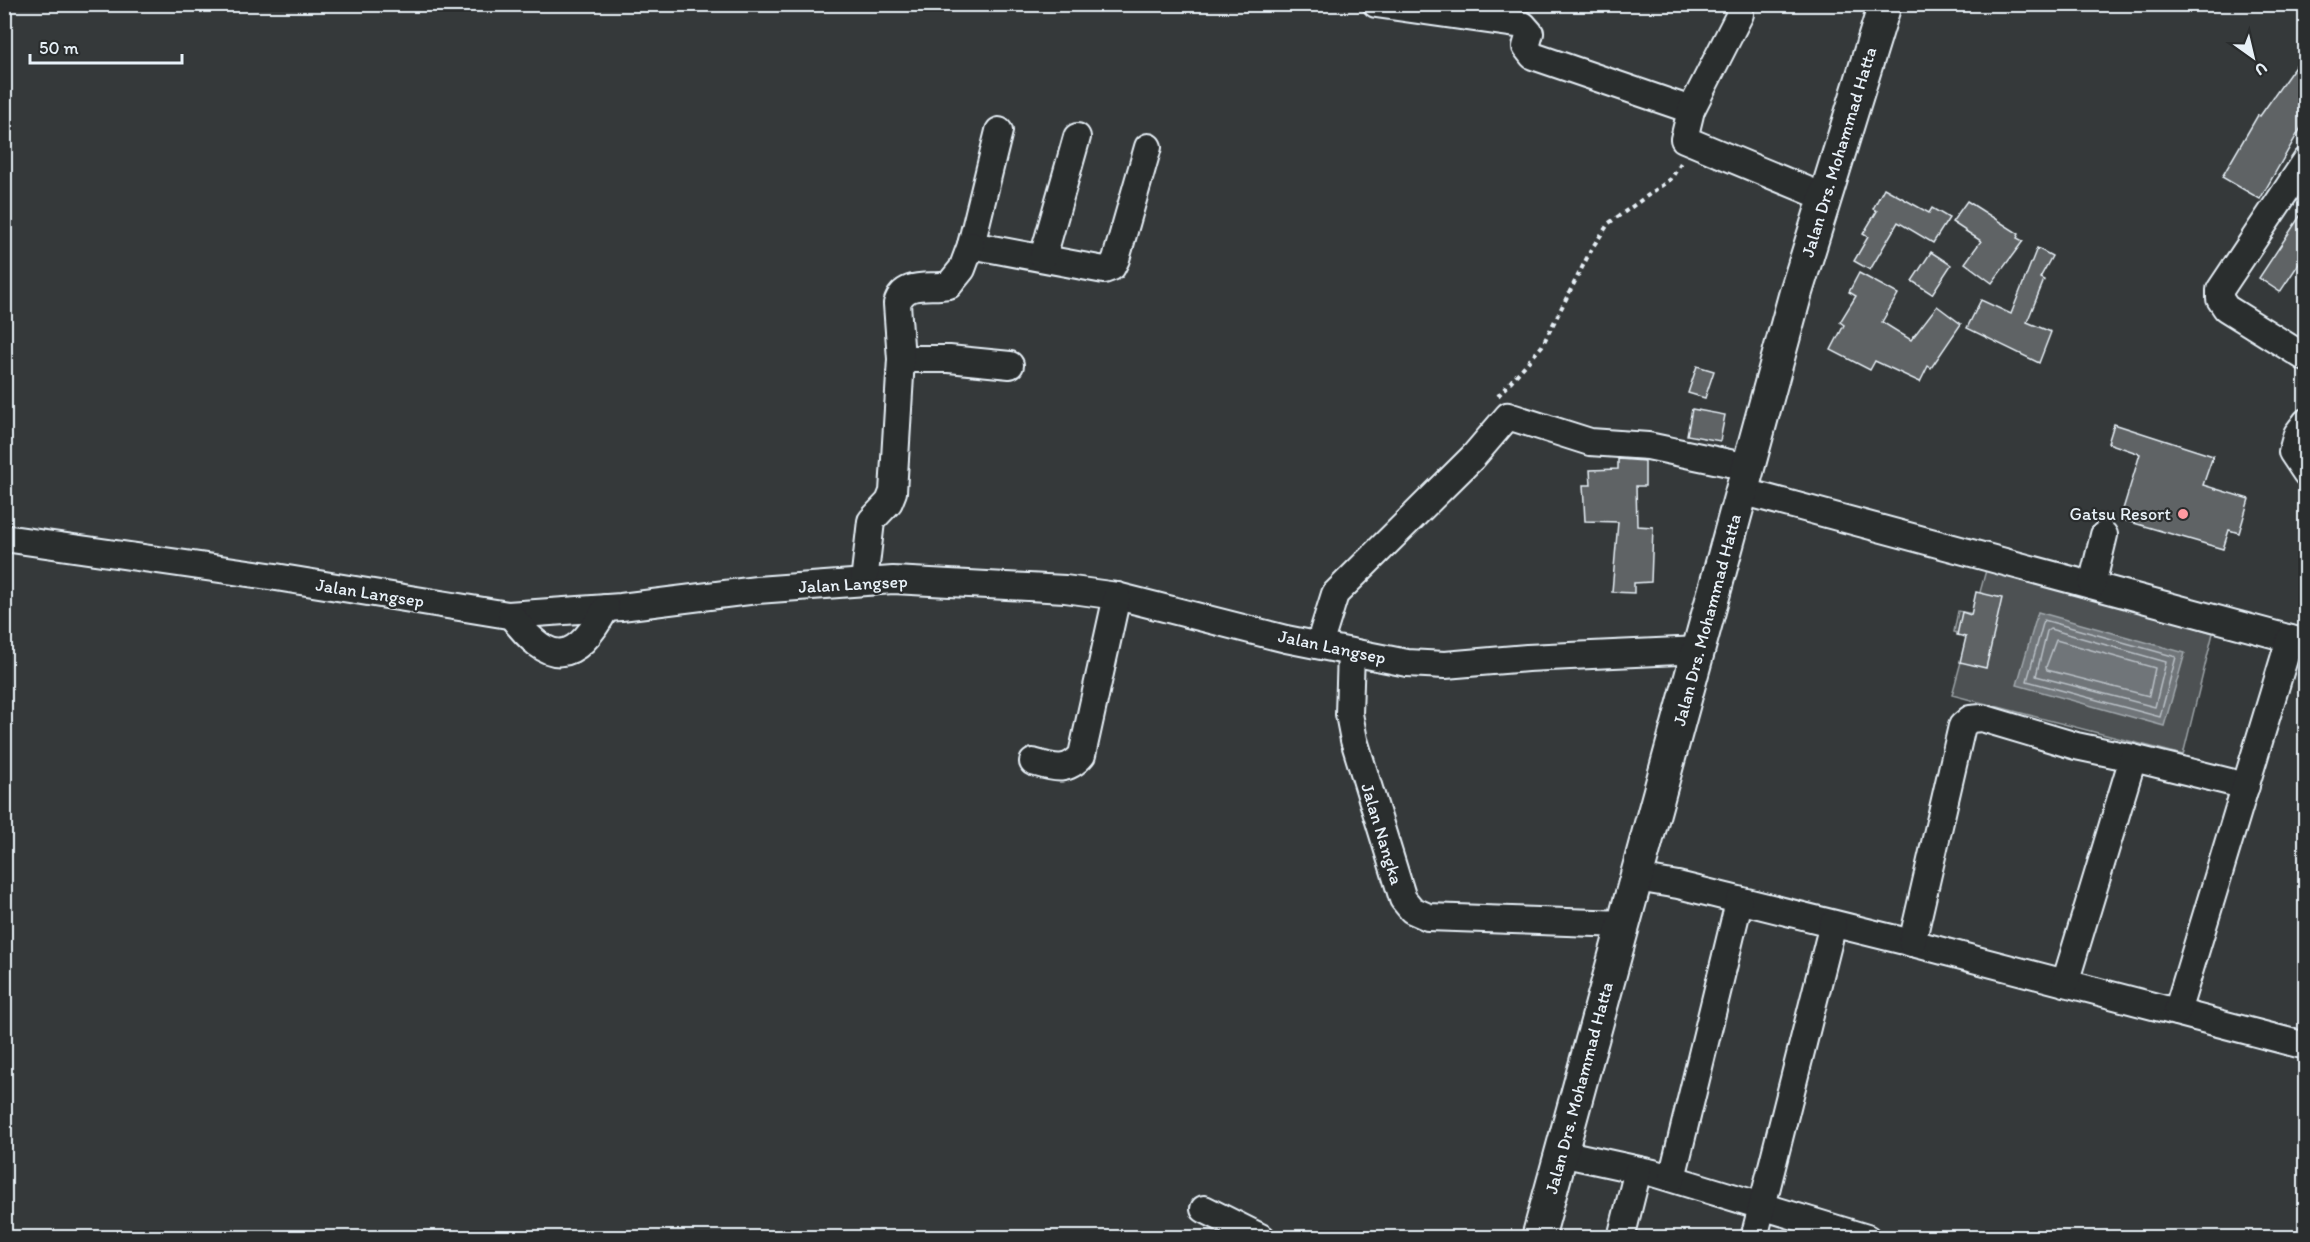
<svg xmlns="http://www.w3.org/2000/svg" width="2310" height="1242" font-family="Itim,sans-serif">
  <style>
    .green { fill: #4d5152; stroke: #9aa1a5; stroke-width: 1.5 }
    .water { fill: #707579; stroke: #a0a7ac; stroke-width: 1.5 }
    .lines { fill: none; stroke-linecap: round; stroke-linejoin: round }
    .shore { stroke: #b8bfc5; stroke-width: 1.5 }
    .building { fill: #5f6365; stroke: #e8f1f8; stroke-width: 1.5 }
    .minor-casing { stroke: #e8f1f8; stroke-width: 30 }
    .major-casing { stroke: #e8f1f8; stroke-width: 36 }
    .path { stroke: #e8f1f8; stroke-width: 4; stroke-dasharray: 4.5 4.5; stroke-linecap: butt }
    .minor { stroke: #2a2d2e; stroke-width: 26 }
    .major { stroke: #2a2d2e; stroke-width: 32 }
    .poi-dot { fill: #ff9aa2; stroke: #2a2d2e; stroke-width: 2 }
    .labels { text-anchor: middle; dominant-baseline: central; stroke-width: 4.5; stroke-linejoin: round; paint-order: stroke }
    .street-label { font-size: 18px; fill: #e8f1f8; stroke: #2a2d2e }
    .poi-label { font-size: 18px; fill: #e8f1f8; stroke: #2a2d2e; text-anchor: end }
  </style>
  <rect width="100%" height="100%" fill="#35393a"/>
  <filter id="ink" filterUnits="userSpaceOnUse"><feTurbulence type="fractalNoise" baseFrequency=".0167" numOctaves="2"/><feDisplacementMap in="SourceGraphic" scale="12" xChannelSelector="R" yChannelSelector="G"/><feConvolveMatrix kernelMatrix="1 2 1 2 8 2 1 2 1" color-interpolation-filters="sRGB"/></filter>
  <g filter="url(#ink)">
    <path class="green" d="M1988,563L2213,633L2183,755L1952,695L1968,636L1954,632L1958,611L1974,614Z"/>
    <path class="water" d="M2038,612L2185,653L2164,726L2017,685Z"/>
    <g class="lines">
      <g class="shore">
        <path d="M2044,620L2176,657L2160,717L2027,681Z"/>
        <path d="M2050,629L2166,662L2155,707L2036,676L2047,631Z"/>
        <path d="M2056,640L2155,668L2149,696L2047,670L2046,667Z"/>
      </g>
    </g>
    <g class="building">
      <path d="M2306,51V119L2260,199L2222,177L2258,115L2260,116Z"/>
      <path d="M1884,188L1929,213L1932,208L1949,218L1933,243L1898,222L1870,270L1854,261L1868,237L1863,234L1877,211L1873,209Z"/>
      <path d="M1967,201L2019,234L2017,238L2023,241L1992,283L1965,263L1981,241L1952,222Z"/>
      <path d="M2306,207V253L2280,292L2259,278Z"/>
      <path d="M2037,248L2052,256L2040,278L2044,280L2027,322L2051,332L2039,363L1967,328L1981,300L2011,314Z"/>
      <path d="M1931,252L1951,265L1932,294L1912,281Z"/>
      <path d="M1859,273L1898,294L1882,322L1911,340L1937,306L1961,324L1931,368L1928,366L1920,382L1875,361L1870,370L1831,350L1844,325L1840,322L1856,296L1849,292Z"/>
      <path d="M1697,366L1714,371L1705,398L1688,393Z"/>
      <path d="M1692,409L1725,415L1720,441L1687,435Z"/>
      <path d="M2114,424L2213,456L2203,485L2249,499L2239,533L2229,530L2223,549L2120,519L2140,454L2108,443Z"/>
      <path d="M1618,459L1645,461V486H1636L1637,526L1653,527L1651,582L1634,583V593L1612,592L1618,522L1585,521L1583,485H1591L1590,470L1618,469Z"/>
      <path d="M1976,592L2002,598L1986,668L1960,662L1966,637L1957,635L1962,612L1971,615Z"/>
    </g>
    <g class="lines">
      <defs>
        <g id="minor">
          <path d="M1376,4L1523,25L1530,33L1526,47L1533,56L1691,110"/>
          <path d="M1737,4L1740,14L1691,110L1684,139L1824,197"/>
          <path d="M999,131L971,245L1104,270L1112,267L1116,259L1148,147"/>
          <path d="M2306,161L2220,290V299L2226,308L2306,358"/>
          <path d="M1043,257L1077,137"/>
          <path d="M901,359H949L1010,365"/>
          <path d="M2306,422L2297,434L2292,452L2306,473"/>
          <path d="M1741,491L2306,643"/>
          <path d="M4,538L276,577L508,615L621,607L757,590L893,580L1065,589L1117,596L1286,639L1407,663L1445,665L1527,658L1700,650"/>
          <path d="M864,582L871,521L889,502L893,492L901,359L897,304C904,280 929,289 949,285L962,269L971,245"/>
          <path d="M2092,585L2104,535"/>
          <path d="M511,615C549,666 574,666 606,608"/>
          <path d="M1319,645L1335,594L1473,457L1508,416L1590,442L1648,446L1748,467"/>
          <path d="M1351,652L1349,714L1354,740L1403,899L1412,910L1428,917L1624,924"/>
          <path d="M1033,762C1054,768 1067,773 1082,755L1117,596"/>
          <path d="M1637,878L1678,885L1912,943L2306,1046"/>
          <path d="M1912,943L1962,726L1970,719L1982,718L2076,746L2133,758"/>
          <path d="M2065,983L2133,758L2246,786"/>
          <path d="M2177,1012L2290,639"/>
          <path d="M1561,1153L1653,1173L1867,1238"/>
          <path d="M1672,1178L1739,902"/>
          <path d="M1204,1209L1262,1238"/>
          <path d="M1621,1238L1638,1170"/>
          <path d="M1754,1238L1833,924"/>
        </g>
        <path id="major" d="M1538,1238L1796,292L1885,4"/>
      </defs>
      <use href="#minor" class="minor-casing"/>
      <use href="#major" class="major-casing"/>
      <path class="path" d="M1498,396L1542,346L1592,248L1609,223L1671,179L1682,161"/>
      <use href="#minor" class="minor"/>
      <use href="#major" class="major"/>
    </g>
  </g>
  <circle class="poi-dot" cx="2183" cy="514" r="6"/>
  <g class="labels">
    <g class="street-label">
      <text transform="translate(1839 152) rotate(-73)">Jalan Drs. Mohammad Hatta</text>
      <text transform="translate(853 584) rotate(-3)">Jalan Langsep</text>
      <text transform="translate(370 593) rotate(9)">Jalan Langsep</text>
      <text transform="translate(1707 620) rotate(-75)">Jalan Drs. Mohammad Hatta</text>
      <text transform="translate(1332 647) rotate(12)">Jalan Langsep</text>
      <text transform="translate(1382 834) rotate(73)">Jalan Nangka</text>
      <text transform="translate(1579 1088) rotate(-75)">Jalan Drs. Mohammad Hatta</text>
    </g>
    <g class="poi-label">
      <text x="2171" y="514">Gatsu Resort</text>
    </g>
  </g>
  <rect width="2310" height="1242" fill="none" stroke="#2a2d2e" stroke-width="24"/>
  <rect x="12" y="12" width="2286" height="1218" fill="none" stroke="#e8f1f8" stroke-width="2" filter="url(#ink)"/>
  <g transform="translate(2253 57) rotate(146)" stroke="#2a2d2e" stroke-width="4.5" paint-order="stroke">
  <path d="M0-4.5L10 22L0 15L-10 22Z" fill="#e8f1f8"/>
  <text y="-9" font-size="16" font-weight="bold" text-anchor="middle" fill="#e8f1f8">U</text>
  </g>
  <path d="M30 54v9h152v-9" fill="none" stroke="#e8f1f8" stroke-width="3"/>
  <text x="39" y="54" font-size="18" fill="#e8f1f8" stroke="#2a2d2e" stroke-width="4.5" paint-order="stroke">50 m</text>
</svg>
